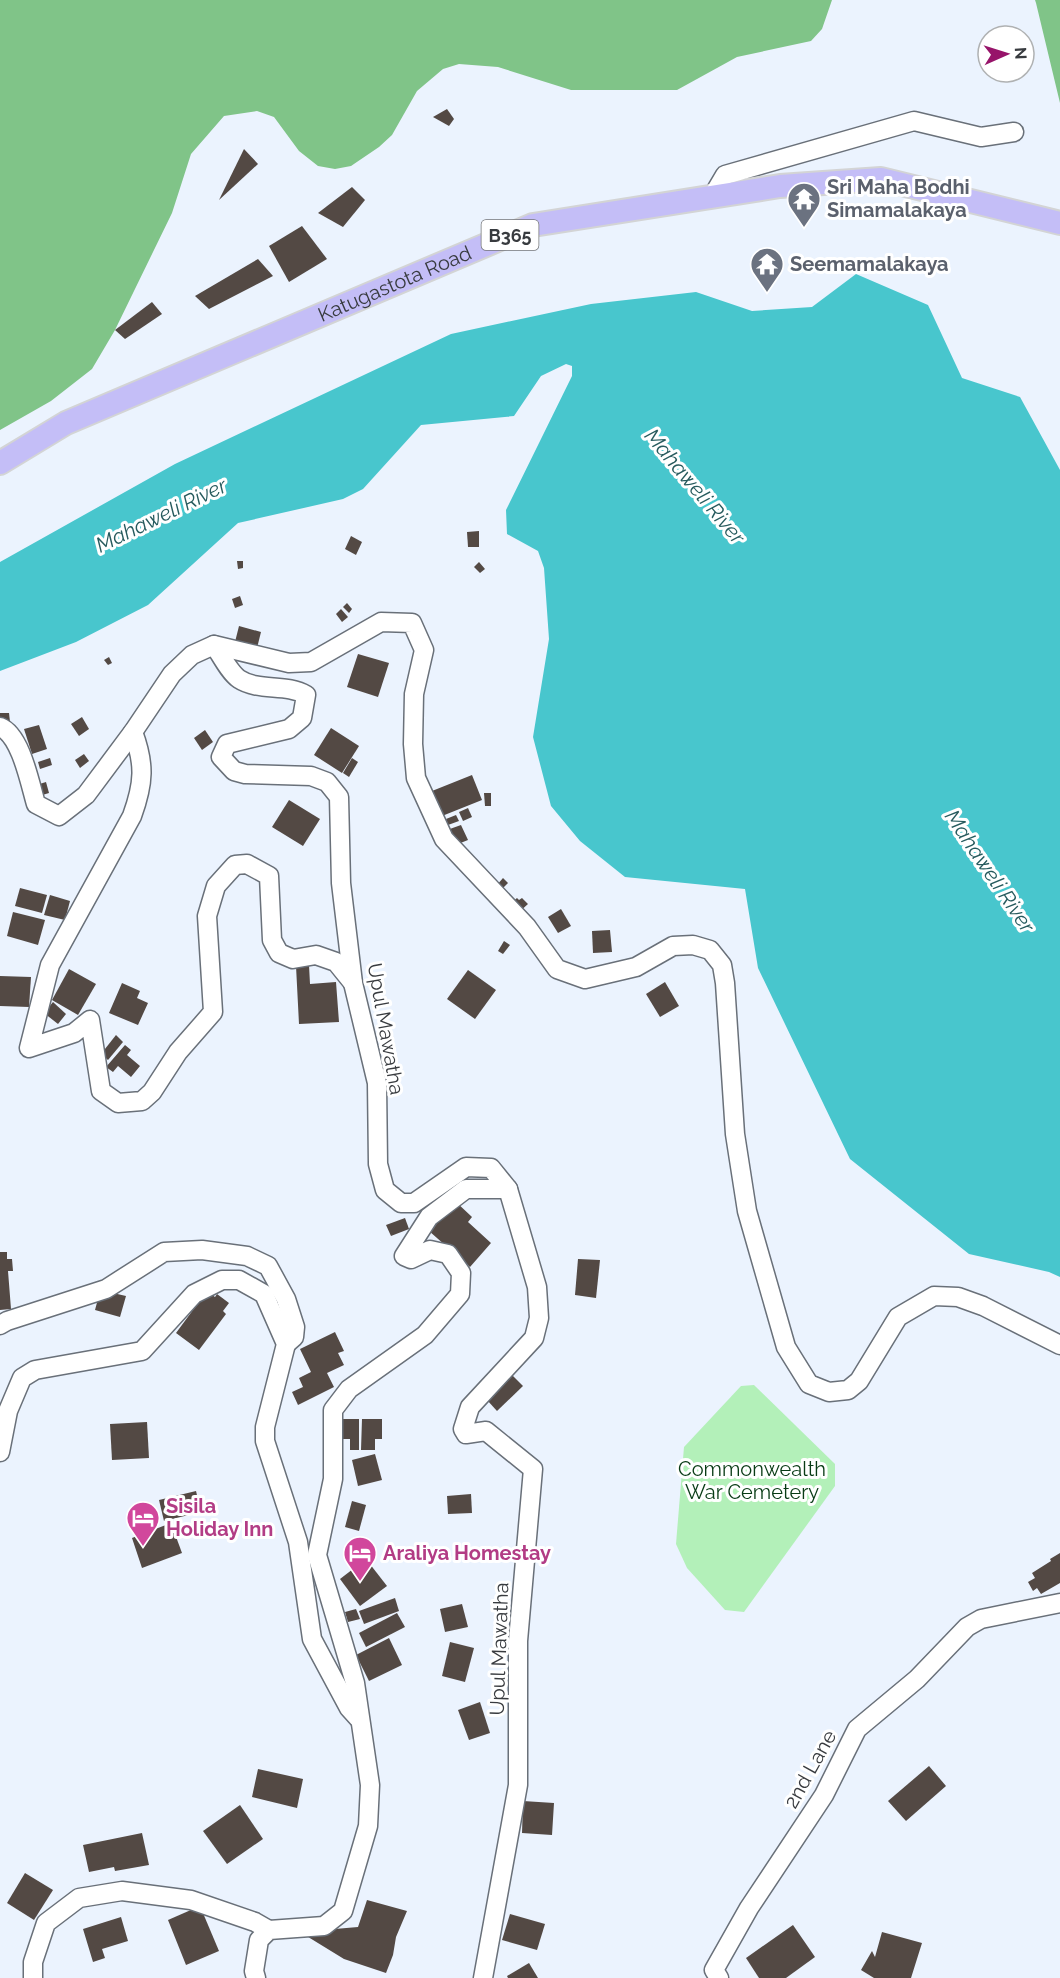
<svg xmlns="http://www.w3.org/2000/svg" width="1060" height="1978" font-family="Raleway,sans-serif">
  <style>
    .green { fill: #b3f0b9 }
    .forest { fill: #80c488 }
    .water { fill: #48c6cd }
    .building { fill: #534944 }
    .lines { fill: none; stroke-linecap: round; stroke-linejoin: round }
    .minor-casing { stroke: #697079; stroke-width: 21 }
    .major-casing { stroke: #d3d4d5; stroke-width: 26 }
    .minor { stroke: #fff; stroke-width: 18 }
    .major { stroke: #c4bef7; stroke-width: 22 }
    .labels { text-anchor: middle; dominant-baseline: central; stroke-width: 6; stroke-linejoin: round; paint-order: stroke }
    .shield { fill: #fff; stroke: #747679; stroke-width: 1.5 }
    .shield-label { font-size: 18px; font-weight: bold; fill: #383b3f }
    .worship-label { font-size: 20px; font-weight: bold; fill: #5b616d; stroke: #fff; text-anchor: start }
    .street-label { font-size: 20px; fill: #383b3f; stroke: #fff }
    .park-label { font-size: 20px; fill: #083b15; stroke: #fff }
    .hotel-label { font-size: 20px; font-weight: bold; fill: #b23c85; stroke: #fff; text-anchor: start }
    .water-label { font-size: 21px; font-style: italic; fill: #275b5e; stroke: #fff }
  </style>
  <rect width="100%" height="100%" fill="#ebf3fe"/>
  <path class="green" d="M754,1385L835,1464V1486L744,1612L725,1610L687,1568L676,1544L684,1447L741,1386Z"/>
  <g class="forest">
    <path d="M0,0H832L822,29L811,41L737,57L677,90H571L498,67L459,64L443,69L417,91L392,135L379,147L351,166L335,169L318,166L299,151L274,117L257,111L224,116L191,154L172,213L115,330L92,369L51,401L0,430Z"/>
    <path d="M1035,0H1060V103L1036,3Z"/>
  </g>
  <path class="water" d="M856,274L928,305L962,378L1020,397L1060,470V1277L1049,1272L969,1254L850,1159L758,968L745,889L625,877L580,841L551,806L533,737L549,639L544,568L538,551L507,534L506,510L572,376V366L566,364L541,376L514,416L421,425L363,489L343,499L238,523L148,605L76,642L0,671V562L175,464L451,334L591,304L696,292L752,311L812,307Z"/>
  <g class="building">
    <path d="M447,109L454,119L449,126L433,117Z"/>
    <path d="M244,149L258,164L219,200Z"/>
    <path d="M352,187L365,200L343,227L318,213Z"/>
    <path d="M302,226L327,259L289,282L269,246Z"/>
    <path d="M258,259L273,276L209,309L195,296Z"/>
    <path d="M152,302L162,314L125,339L115,330Z"/>
    <path d="M479,531V547H468L467,532Z"/>
    <path d="M351,536L362,542L356,555L345,549Z"/>
    <path d="M237,561H243V568L238,569Z"/>
    <path d="M479,562L485,569L480,573L474,567Z"/>
    <path d="M240,596L243,605L235,608L232,599Z"/>
    <path d="M347,603L352,609L349,613L343,607Z"/>
    <path d="M341,609L348,617L342,622L336,614Z"/>
    <path d="M239,626L261,632L257,648L235,642Z"/>
    <path d="M358,654L389,663L378,697L347,687Z"/>
    <path d="M109,657L112,663L108,665L104,660Z"/>
    <path d="M0,713H9L10,722L0,723Z"/>
    <path d="M82,717L89,729L79,736L71,724Z"/>
    <path d="M39,725L47,749L32,754L24,729Z"/>
    <path d="M331,728L359,746L342,773L314,755Z"/>
    <path d="M205,730L213,742L202,750L194,738Z"/>
    <path d="M84,754L89,761L80,768L75,760Z"/>
    <path d="M50,758L52,765L40,769L38,762Z"/>
    <path d="M352,758L358,762L349,777L343,773Z"/>
    <path d="M472,775L482,800L442,816L432,791Z"/>
    <path d="M46,782L49,793L36,797L33,786Z"/>
    <path d="M484,793H491V806H485Z"/>
    <path d="M289,800L320,819L303,846L272,827Z"/>
    <path d="M468,808L472,817L463,821L459,812Z"/>
    <path d="M456,815L459,821L448,825L446,819Z"/>
    <path d="M461,825L468,840L453,846L447,830Z"/>
    <path d="M503,878L508,883L501,890L497,885Z"/>
    <path d="M20,888L47,895L42,913L15,906Z"/>
    <path d="M50,895L70,901L65,920L44,915Z"/>
    <path d="M517,898L519,900L522,898L528,904L518,913L510,904Z"/>
    <path d="M561,909L571,926L558,933L548,917Z"/>
    <path d="M13,912L45,920L38,945L7,936Z"/>
    <path d="M610,930L612,952L593,953L592,931Z"/>
    <path d="M504,941L510,945L503,954L498,951Z"/>
    <path d="M309,965L310,984L336,982L339,1022L299,1024L296,966Z"/>
    <path d="M69,969L96,984L78,1015L52,1000Z"/>
    <path d="M468,970L496,990L475,1019L447,999Z"/>
    <path d="M0,976L31,977L29,1007L0,1006Z"/>
    <path d="M665,982L679,1006L660,1017L646,994Z"/>
    <path d="M122,983L140,991L137,998L148,1003L138,1025L109,1013Z"/>
    <path d="M53,1002L66,1014L58,1024L44,1013Z"/>
    <path d="M116,1035L123,1042L108,1060L101,1054Z"/>
    <path d="M125,1045L131,1050L127,1055L140,1066L131,1077L118,1066L113,1072L106,1067Z"/>
    <path d="M455,1201L472,1217L468,1222L491,1243L470,1267L429,1231Z"/>
    <path d="M405,1218L409,1229L391,1236L386,1225Z"/>
    <path d="M0,1252H7V1259H12L13,1271H8L11,1309L0,1310Z"/>
    <path d="M578,1259L600,1260L596,1298L575,1295Z"/>
    <path d="M207,1291L215,1297L217,1294L229,1303L223,1311L226,1314L199,1350L176,1333Z"/>
    <path d="M113,1293L126,1296L120,1317L95,1310L99,1295L111,1298Z"/>
    <path d="M335,1332L344,1351L338,1353L344,1365L327,1373L334,1387L298,1405L292,1392L303,1387L299,1378L311,1372L300,1349Z"/>
    <path d="M512,1375L523,1386L497,1411L487,1400Z"/>
    <path d="M339,1419H359V1450H350V1439H339Z"/>
    <path d="M362,1419H382V1439H375V1450H361Z"/>
    <path d="M147,1422L149,1458L112,1460L110,1424Z"/>
    <path d="M375,1454L382,1480L358,1486L352,1460Z"/>
    <path d="M196,1491L201,1512L164,1521L159,1500Z"/>
    <path d="M471,1494L472,1513L448,1514L447,1496Z"/>
    <path d="M352,1501L366,1505L359,1531L345,1527Z"/>
    <path d="M171,1523L182,1553L142,1568L132,1538Z"/>
    <path d="M1060,1553V1583L1041,1594L1037,1588L1033,1591L1028,1582L1035,1578L1032,1573L1051,1561L1050,1559Z"/>
    <path d="M366,1559L387,1586L360,1606L340,1579Z"/>
    <path d="M395,1598L399,1611L364,1624L359,1611Z"/>
    <path d="M462,1604L468,1627L445,1632L440,1609Z"/>
    <path d="M356,1609L360,1619L348,1622L345,1612Z"/>
    <path d="M397,1613L405,1627L366,1647L359,1633Z"/>
    <path d="M389,1638L402,1665L369,1681L356,1655Z"/>
    <path d="M450,1642L474,1648L465,1682L442,1676Z"/>
    <path d="M480,1702L490,1733L469,1740L458,1710Z"/>
    <path d="M929,1766L946,1786L906,1821L888,1801Z"/>
    <path d="M258,1769L303,1779L297,1808L252,1797Z"/>
    <path d="M523,1801L554,1803L552,1835L522,1833Z"/>
    <path d="M240,1805L263,1839L227,1864L203,1831Z"/>
    <path d="M142,1833L149,1865L115,1871L114,1867L89,1872L83,1845Z"/>
    <path d="M25,1873L53,1890L34,1920L7,1903Z"/>
    <path d="M367,1900L407,1911L396,1937L393,1955L386,1973L344,1959L300,1932L358,1927Z"/>
    <path d="M200,1906L219,1951L186,1965L168,1920Z"/>
    <path d="M510,1914L545,1924L537,1950L502,1940Z"/>
    <path d="M121,1917L128,1941L102,1949L105,1958L93,1962L83,1929Z"/>
    <path d="M793,1925L815,1957L786,1978H759L746,1958Z"/>
    <path d="M882,1932L922,1943L911,1978H874L861,1970L872,1951L875,1957Z"/>
    <path d="M529,1963L538,1978H508L507,1976Z"/>
  </g>
  <g class="lines">
    <defs>
      <g id="minor">
        <path d="M712,197L725,175L914,121L981,137L1014,132"/>
        <path d="M214,645C221,655 229,672 239,679C259,692 286,683 306,695L302,718L289,729L227,744L221,757L234,771L245,774L311,776L327,782L339,797L341,883L353,983L377,1083L378,1164L385,1190L401,1203H414L466,1167L491,1168L508,1189L537,1287L539,1318L534,1338L470,1407L463,1429L466,1434L486,1431L533,1469L518,1641V1785L483,1978"/>
        <path d="M0,727C21,735 30,784 36,804L59,816L86,795L133,732L172,674L192,655L214,645L289,663L311,662L381,622L412,623L424,650L414,694L413,744L416,778L444,839L527,927L557,969L585,979L636,967L673,946L693,945L710,950L722,965L725,983L735,1134L747,1211L786,1347L809,1384L829,1392L848,1390L859,1381L898,1317L934,1296L958,1297L983,1306L1060,1345"/>
        <path d="M133,732C145,764 144,783 132,816L50,965L29,1048L74,1033L90,1020L101,1091L118,1103L142,1101L152,1092L178,1052L213,1012L207,916L216,886L235,865L247,864L269,876L272,940L279,953L293,959L316,955L336,962L353,983"/>
        <path d="M0,1325L7,1321L106,1289L164,1252L202,1250L247,1256L268,1266L286,1299L295,1327L294,1337L286,1344"/>
        <path d="M0,1452L8,1411L22,1378L35,1370L142,1351L194,1294L222,1280H239L264,1294L286,1344L265,1427V1441L298,1542L312,1639L349,1708L358,1718"/>
        <path d="M33,1978V1962L46,1923L79,1898L122,1891L191,1900L255,1922L269,1930"/>
        <path d="M256,1978L254,1971L259,1940L269,1930L324,1926L343,1911L368,1826L370,1785L355,1683L317,1555L333,1479V1410L349,1389L425,1335L460,1294L461,1273L448,1254L430,1250L411,1259L404,1256L429,1217L466,1189H508"/>
        <path d="M719,1978L714,1970L749,1908L824,1795L857,1729L917,1679L967,1627L981,1619L1060,1603"/>
      </g>
      <g id="major">
        <path id="s1" d="M0,463L66,423L533,225L780,186L881,179L1060,223"/>
      </g>
    </defs>
    <use href="#minor" class="minor-casing"/>
    <use href="#major" class="major-casing"/>
    <use href="#minor" class="minor"/>
    <use href="#major" class="major"/>
  </g>
  <defs>
    <symbol id="temple-pin" viewBox="-11 -11 22 30"><path d="M0 17L-7.5 6A9.5 9.5 0 1 1 7.5 6Z" fill="#6b7280" stroke="#fff"/><path d="M0-6L5-2H3V0L6.5 2.5H4V6H1.5V3h-3V6H-4V2.5H-6.5L-3 0V-2H-5Z" fill="#fff"/></symbol>
    <symbol id="hotel-pin" viewBox="-11 -11 22 30"><path d="M0 17L-7.5 6A9.5 9.5 0 1 1 7.5 6Z" fill="#d1479c" stroke="#fff"/><path d="M-6-4.5h1.5V1H6V5H4.5V3h-9V5H-6ZM-4 0a1.8 1.8 0 1 1 3.6 0ZM.5 0V-2.5h3Q6-2.5 6 0Z" fill="#fff"/></symbol>
  </defs>
  <g fill-rule="evenodd">
    <use href="#temple-pin" x="785" y="180" width="38" height="52"/>
    <use href="#temple-pin" x="748" y="245" width="38" height="52"/>
    <use href="#hotel-pin" x="124" y="1499" width="38" height="52"/>
    <use href="#hotel-pin" x="341" y="1534" width="38" height="52"/>
  </g>
  <g class="labels">
    <rect class="shield" x="481.5" y="220" width="57" height="30" rx="4.5"/>
    <g class="shield-label">
      <text x="510" y="235">B365</text>
    </g>
    <g class="worship-label">
      <text x="827" y="187">Sri Maha Bodhi<tspan x="827" dy="23">Simamalakaya</tspan></text>
      <text x="790" y="264">Seemamalakaya</text>
    </g>
    <g class="street-label">
      <text stroke="none"><textPath href="#s1" startOffset="434">Katugastota Road</textPath></text>
      <text transform="translate(386 1029) rotate(80)">Upul Mawatha</text>
      <text transform="translate(499 1649) rotate(-88)">Upul Mawatha</text>
      <text transform="translate(810 1769) rotate(-61)">2nd Lane</text>
    </g>
    <g class="park-label">
      <text x="752" y="1469">Commonwealth<tspan x="752" dy="23">War Cemetery</tspan></text>
    </g>
    <g class="hotel-label">
      <text x="166" y="1506">Sisila<tspan x="166" dy="23">Holiday Inn</tspan></text>
      <text x="383" y="1553">Araliya Homestay</text>
    </g>
    <g class="water-label">
      <text transform="translate(695 486) rotate(50)">Mahaweli River</text>
      <text transform="translate(161 515) rotate(-26)">Mahaweli River</text>
      <text transform="translate(990 871) rotate(56)">Mahaweli River</text>
    </g>
  </g>
  <g transform="translate(1006 54) rotate(87)"><circle r="28" fill="#ffffff" stroke="#afb1b2" stroke-width="1.5"/>
  <path d="M0-4.5L10 22L0 15L-10 22Z" fill="#97146a"/>
  <text y="-9" font-size="16" font-weight="bold" text-anchor="middle" fill="#383b3f">N</text>
  </g>
</svg>
